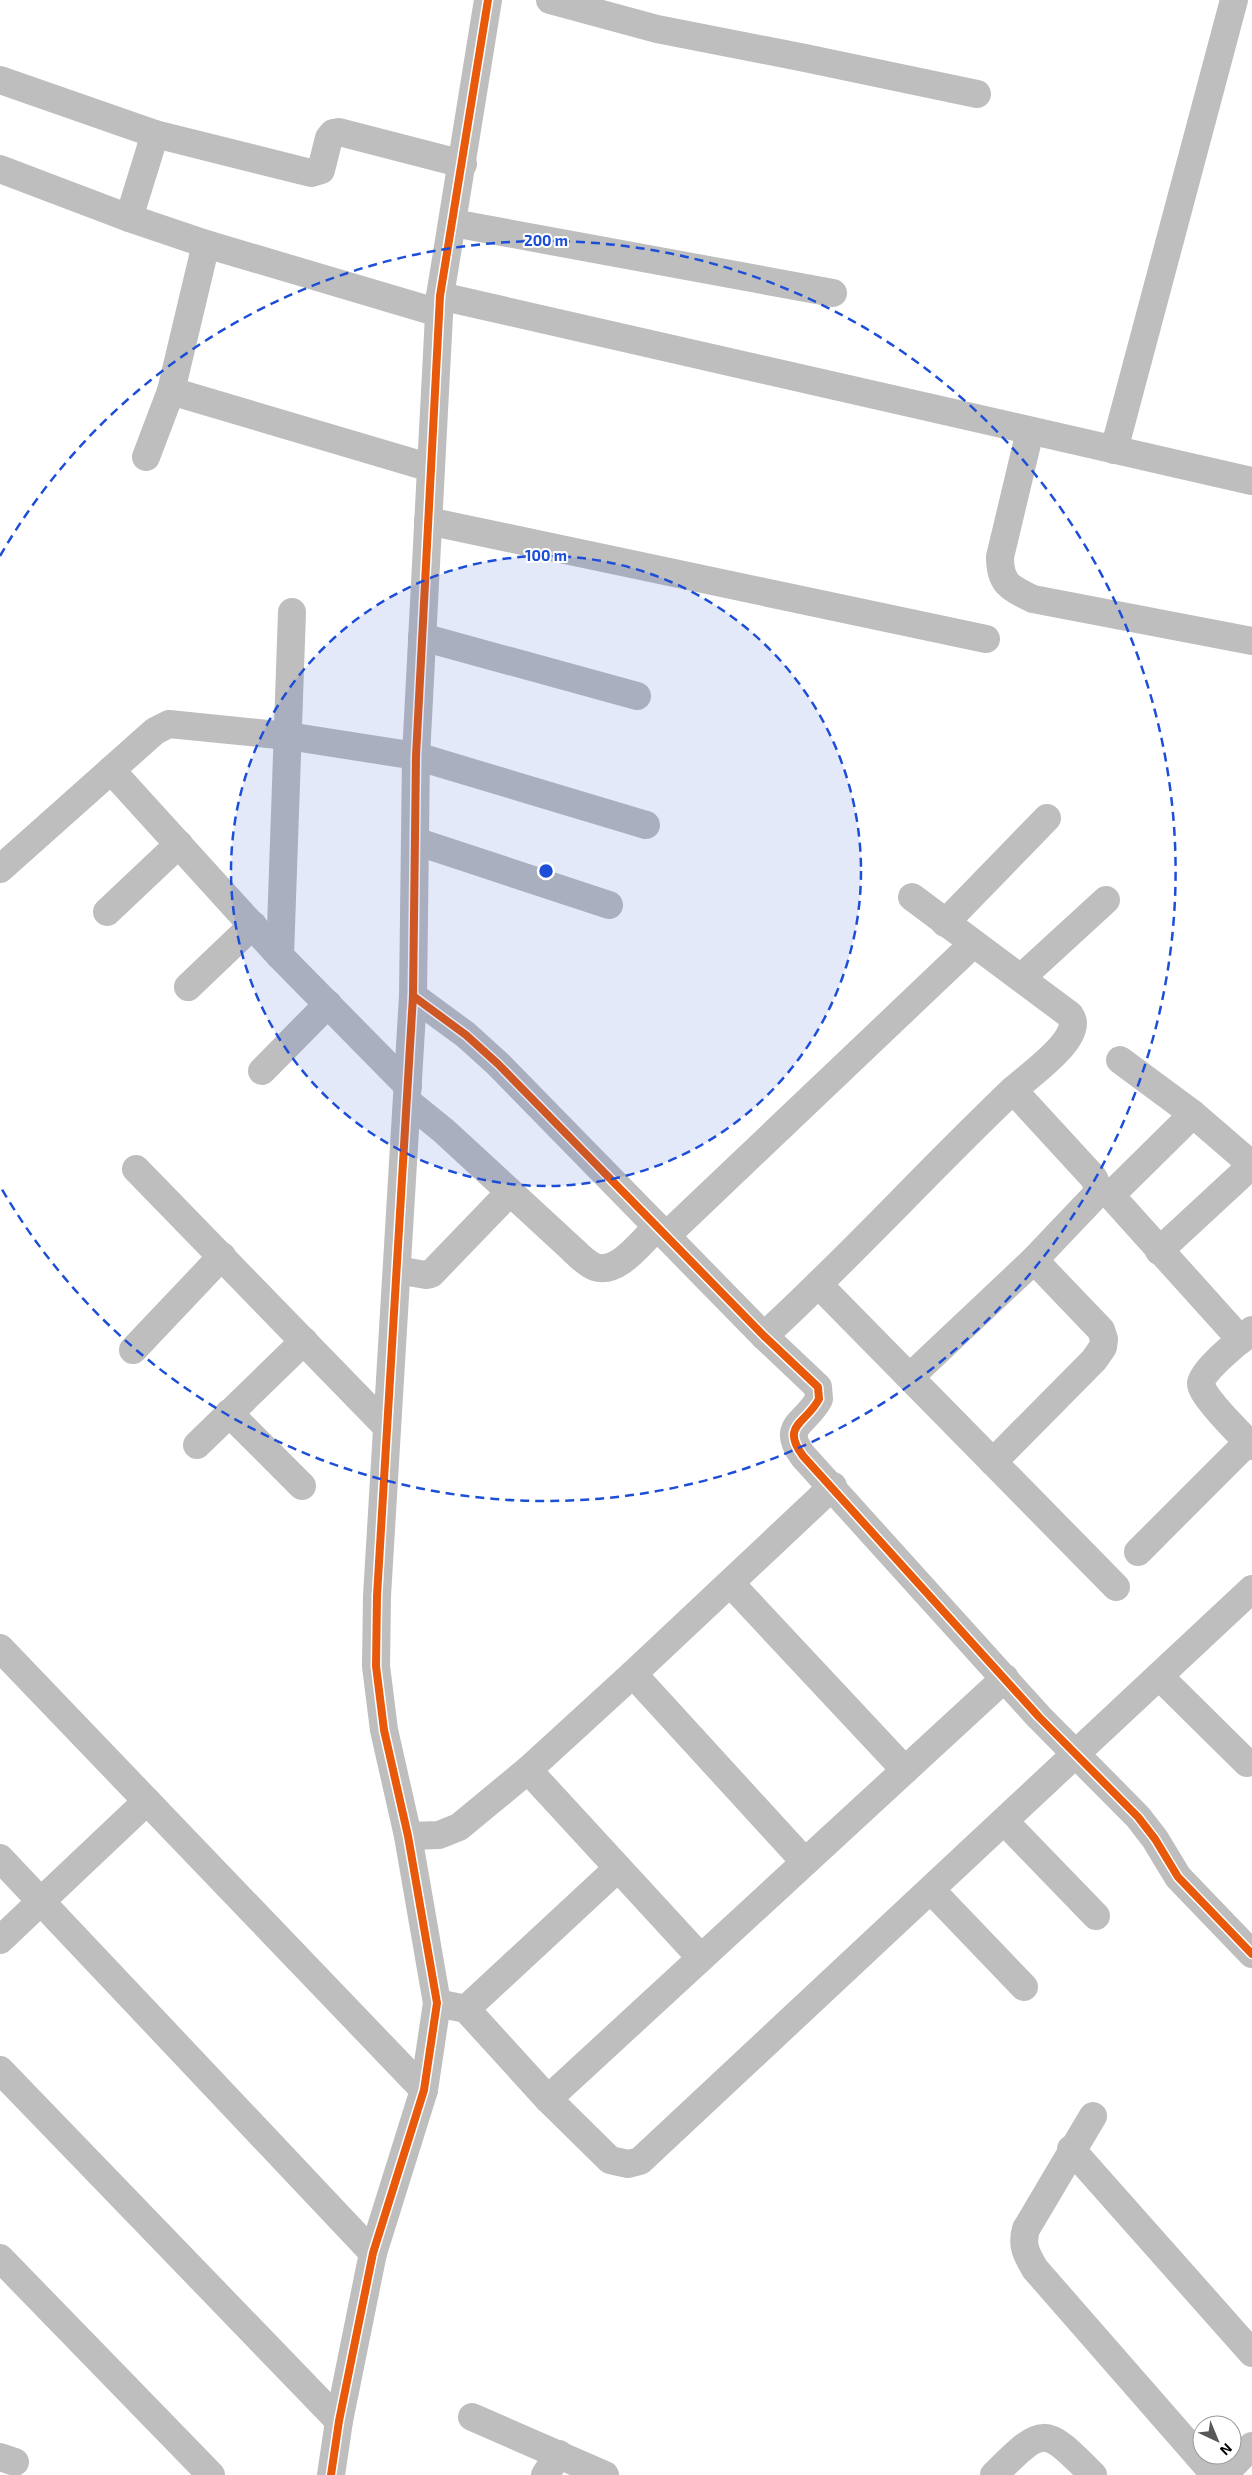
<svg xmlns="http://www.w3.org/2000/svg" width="1252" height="2475" font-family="'Exo 2',sans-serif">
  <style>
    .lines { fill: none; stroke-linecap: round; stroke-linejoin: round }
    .minor { stroke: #bebebe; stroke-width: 28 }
    .cycleway-casing { stroke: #fff; stroke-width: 11 }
    .cycleway { stroke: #e8590c; stroke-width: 8 }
    .ring { fill: none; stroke: #1d4ed8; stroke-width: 2.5; stroke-dasharray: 9 6 }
    .centre { fill: #1d4ed8; stroke: #fff; stroke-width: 2.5 }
    .ring-label { font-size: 15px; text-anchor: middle; font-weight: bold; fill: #1d4ed8; stroke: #fff; stroke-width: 4; stroke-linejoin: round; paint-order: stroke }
  </style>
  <rect width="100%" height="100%" fill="#fff"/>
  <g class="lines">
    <g class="minor">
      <path d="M550,0L657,29L805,58L977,94"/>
      <path d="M0,80L155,134L129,218"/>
      <path d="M155,134L311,173L321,170L329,138L333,133L339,132L463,164"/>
      <path d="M0,169L129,218L206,244L439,313"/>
      <path d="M453,223L833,293"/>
      <path d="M440,296L1252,481"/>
      <path d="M171,391L431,468"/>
      <path d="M1030,431L1000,557C1000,584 1010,588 1033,599L1252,641"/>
      <path d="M1114,450L1234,0"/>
      <path d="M146,457L171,391L206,244"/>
      <path d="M428,521L986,639"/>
      <path d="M422,637L637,696"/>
      <path d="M111,770L280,956L408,1086"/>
      <path d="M415,841L609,905"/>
      <path d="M0,869L155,731L169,724L288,736L416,756L646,825"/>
      <path d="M107,912L179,844"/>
      <path d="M945,923L1047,818"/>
      <path d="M280,956L292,612"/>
      <path d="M1021,978L1106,900"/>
      <path d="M188,987L253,925"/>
      <path d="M413,996L466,1035L498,1064L764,1336L818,1387L819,1399C806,1424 780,1425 803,1456L1039,1717L1138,1817L1155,1839L1178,1877L1252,1954"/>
      <path d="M1120,1060L1193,1114L1252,1165"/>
      <path d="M262,1071L328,1004"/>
      <path d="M407,1101L444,1131L573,1250C579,1256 587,1264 595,1267C618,1275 642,1241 657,1227"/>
      <path d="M1193,1114L1116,1190L1114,1199L1241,1340"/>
      <path d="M136,1169L386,1426"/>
      <path d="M666,1236L973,944"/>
      <path d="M1159,1251L1252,1165"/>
      <path d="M397,1270L426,1275L431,1274L510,1192"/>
      <path d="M819,1285L1116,1587"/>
      <path d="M1252,1330C1240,1341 1204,1368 1201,1383C1199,1394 1243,1437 1252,1446"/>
      <path d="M764,1336C850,1257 928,1171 1013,1090C1028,1076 1086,1037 1070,1015L912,897"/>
      <path d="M133,1350L222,1256"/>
      <path d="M910,1377L1034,1260L1093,1198C1098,1191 1098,1185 1093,1177L1013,1090"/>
      <path d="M229,1413L302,1486"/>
      <path d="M197,1445L304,1341"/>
      <path d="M993,1462L1094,1360L1103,1347L1104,1339L1101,1330L1034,1260"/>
      <path d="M1138,1552L1248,1442"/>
      <path d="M731,1584L905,1770"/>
      <path d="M0,1648L424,2090"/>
      <path d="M633,1674L805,1862"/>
      <path d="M1159,1676L1247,1763"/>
      <path d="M528,1770L701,1958"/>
      <path d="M1005,1822L1096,1916"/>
      <path d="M408,1836L439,1835L459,1827L528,1770L633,1674L833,1486"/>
      <path d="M0,1858L373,2253"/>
      <path d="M931,1890L1024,1987"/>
      <path d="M0,1940L147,1801"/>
      <path d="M437,2003L466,2009L548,2099L610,2160L628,2164L640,2161L1252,1589"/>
      <path d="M466,2009L618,1868"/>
      <path d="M0,2070L339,2421"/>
      <path d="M548,2099L1005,1678"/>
      <path d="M1093,2116L1026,2229C1021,2246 1027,2255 1035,2269L1215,2475"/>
      <path d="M1071,2149L1252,2353"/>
      <path d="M0,2258L211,2475"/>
      <path d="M472,2417L605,2475"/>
      <path d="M0,2457L15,2462"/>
      <path d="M331,2475L339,2421L373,2253L424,2090L437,2003L408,1836L384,1730L376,1666L377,1596L413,996L416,756L440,296L488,0"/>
      <path d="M545,2475L559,2454"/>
      <path d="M994,2475C1044,2425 1044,2426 1093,2475"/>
      <path d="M1223,2475L1252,2446"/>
    </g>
    <defs>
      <g id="cycleway">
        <path d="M413,996L466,1035L498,1064L764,1336L818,1387L819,1399C806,1424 780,1425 803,1456L1039,1717L1138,1817L1155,1839L1178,1877L1252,1954"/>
        <path d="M331,2475L339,2421L373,2253L424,2090L437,2003L408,1836L384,1730L376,1666L377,1596L413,996L416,756L440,296L488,0"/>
      </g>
    </defs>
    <use href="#cycleway" class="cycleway-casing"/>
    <use href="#cycleway" class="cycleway"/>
  </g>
  <circle cx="546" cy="871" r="315" fill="#1d4ed8" fill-opacity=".12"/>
  <g class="ring">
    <circle cx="546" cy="871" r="315"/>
    <path d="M0 556A630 630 0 1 1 0 1186"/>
  </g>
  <circle cx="546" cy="871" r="8" class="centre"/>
  <g class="ring-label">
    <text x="546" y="246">200 m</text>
    <text x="546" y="561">100 m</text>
  </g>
  <g transform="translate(1217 2440) rotate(136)"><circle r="24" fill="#ffffff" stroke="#999999"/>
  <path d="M0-4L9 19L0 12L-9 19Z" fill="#595959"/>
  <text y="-8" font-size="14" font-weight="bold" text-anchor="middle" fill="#000000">N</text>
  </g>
</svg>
